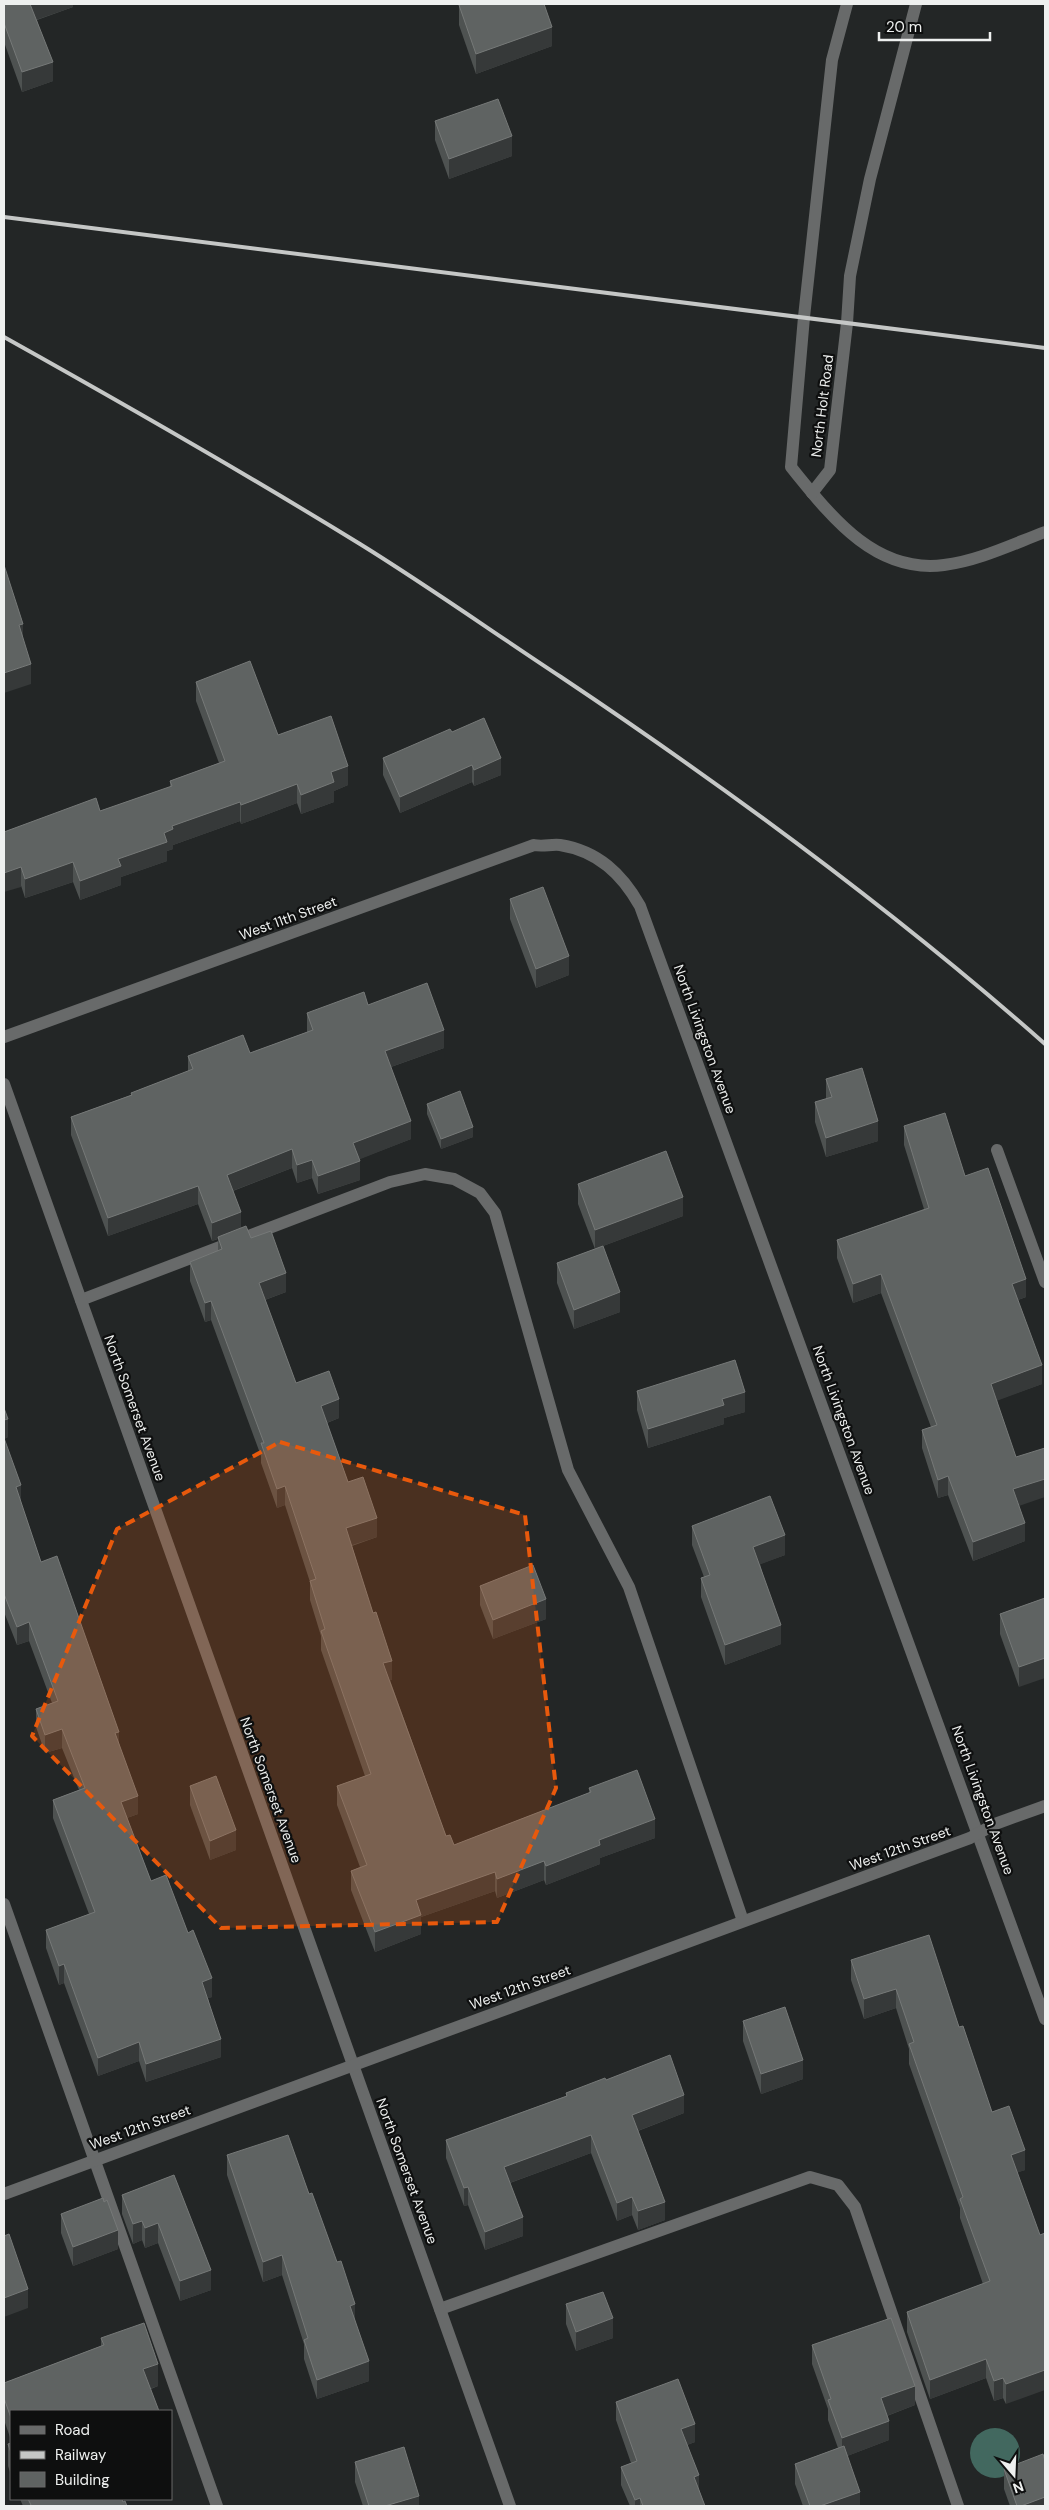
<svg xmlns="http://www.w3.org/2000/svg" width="1049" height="2510" font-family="'DM Sans',sans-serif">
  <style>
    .water { fill: #42685f }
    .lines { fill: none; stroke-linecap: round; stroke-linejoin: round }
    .lane { stroke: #686a6a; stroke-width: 12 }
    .street { stroke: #686a6a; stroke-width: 12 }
    .rail { stroke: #c5c7c6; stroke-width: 4 }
    .wall { fill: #4e5251 }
    .shaded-wall { fill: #363939 }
    .building { fill: #5f6362; stroke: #767978 }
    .marked { fill: #e8590c; fill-opacity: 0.2; stroke: #e8590c; stroke-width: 4; stroke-dasharray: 10 6; stroke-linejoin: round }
    .labels { text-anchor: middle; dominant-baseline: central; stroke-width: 4.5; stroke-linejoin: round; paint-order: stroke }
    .street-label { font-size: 14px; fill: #eef0ef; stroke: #0e0f0f }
  </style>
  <rect width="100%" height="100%" fill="#232626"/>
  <circle class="water" cx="995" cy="2453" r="25"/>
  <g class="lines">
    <g class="lane">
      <path d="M81,1300L390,1182L425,1174L454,1179L480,1193L495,1213L568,1470L629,1587L743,1921"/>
      <path d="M4,1904L217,2506"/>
      <path d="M440,2309L810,2177L838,2185L855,2207L958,2506"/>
    </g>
    <g class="street">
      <path d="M847,4L832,60L804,317L791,467C830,515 874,574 944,565C978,561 1013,544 1045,532"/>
      <path d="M812,493L830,470L847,323L850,276L870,179L916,4"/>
      <path d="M4,1037L534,845C543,847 551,844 560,845C598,851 622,874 640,906L1045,2019"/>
      <path d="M4,1084L510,2506"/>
      <path d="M997,1150L1045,1282"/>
      <path d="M4,2194L970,1838L995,1824L1045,1806"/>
    </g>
    <g class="rail">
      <path d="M4,217L1045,348"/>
      <path d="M4,337C124,404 243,472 360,544C428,586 494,633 561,677C730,790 893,910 1045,1044"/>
    </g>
  </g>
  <g class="wall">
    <path d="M4,4H73V7L37,20L53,81L22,92L4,42Z"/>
    <path d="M459,5L552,46L476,74L459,25Z"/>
    <path d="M435,121L512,156L449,179L435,140Z"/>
    <path d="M196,682L278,735L348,785L334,791V802L301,814L297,803L241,824L240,821L173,845V849L167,851V861L121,877V885L80,900L73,882L25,898L4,832L100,811L170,787V781L219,763L196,701Z"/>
    <path d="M452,732L501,775L474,786L472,782L400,813L383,775V758Z"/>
    <path d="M510,899L569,975L536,988L510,919Z"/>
    <path d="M368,1005L444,1048L391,1067L411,1139L359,1159L360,1180L318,1194L312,1178L297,1183L292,1168L233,1191L241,1229L251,1238L286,1292L265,1300L296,1383L339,1418L327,1423L348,1482L377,1537L352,1546L392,1680H390L446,1836L454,1845L589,1793V1788L655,1838L600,1858V1864L546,1885L544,1880L497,1898L495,1891L421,1917V1934L375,1952L351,1890V1871L360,1867L337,1805V1786L365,1776L321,1650V1636L310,1600V1582L285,1505L277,1508L261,1463V1456L211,1320L205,1322L190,1281V1262L218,1251V1239L212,1241L198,1204L108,1236L71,1135V1117L131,1095V1093L188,1071V1056L250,1053L307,1032V1013Z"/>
    <path d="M826,1079L878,1141L826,1157L815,1122V1102L826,1099Z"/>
    <path d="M427,1104L473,1137L441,1149L427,1114Z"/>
    <path d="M904,1126L965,1176L1026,1297L1018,1300L1042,1384L997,1400L1019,1506L1025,1541L973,1561L948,1495L938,1498L922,1448V1430L931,1427L881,1293L853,1303L837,1258V1240L924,1209L904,1145Z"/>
    <path d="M578,1184L683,1216L603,1246L620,1312L574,1329L557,1283V1263L595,1249L578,1204Z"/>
    <path d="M637,1391L745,1412L724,1418V1424L648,1448L637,1410Z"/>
    <path d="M4,1408L8,1437L4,1439L21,1503L41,1562L119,1744L138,1814L127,1818L151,1881L212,1997L208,1998L221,2057L146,2082L139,2061L98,2076L64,1983L59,1985L46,1948V1930L89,1914L53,1818V1800L79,1790L62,1748L45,1753L36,1727V1709L52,1703L29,1641L17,1645L4,1612Z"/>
    <path d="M692,1526L785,1555L760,1564L781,1644L725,1665L701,1597V1578L704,1577L692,1545Z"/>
    <path d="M480,1586L546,1619L493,1639L480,1605Z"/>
    <path d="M1045,1598L1019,1687L1000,1634V1614Z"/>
    <path d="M190,1786L236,1850L210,1860L190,1805Z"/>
    <path d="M851,1960L959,2027L992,2112L1025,2170L1018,2172L1006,2404L1003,2398L994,2401L986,2378L930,2399L907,2332V2312L983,2284L960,2218V2208L909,2064V2049L896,2008L864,2019L851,1980Z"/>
    <path d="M743,2021L803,2079L761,2094L743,2041Z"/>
    <path d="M606,2080L684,2113L638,2131L665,2220L638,2230L632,2215L617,2221L591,2153L510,2183L523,2236L485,2250L468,2205L464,2206L446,2158V2140L566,2096V2093Z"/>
    <path d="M227,2155L309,2194L355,2320L369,2381L317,2399L304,2359V2344L282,2275L263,2282L227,2175Z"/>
    <path d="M174,2175L211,2290L180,2301L158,2243L145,2248L142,2240L133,2244L122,2214V2195Z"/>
    <path d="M61,2214L118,2249L73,2266L61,2233Z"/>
    <path d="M566,2304L613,2338L576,2351L566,2324Z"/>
    <path d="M101,2338L158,2386L151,2389L11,2411V2440L4,2420V2383L101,2346Z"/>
    <path d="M812,2345L915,2405L887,2416L889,2440L847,2456L860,2506H803L795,2484V2464L838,2448L828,2420V2409L812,2364Z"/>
    <path d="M616,2402L695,2442L687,2445L699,2490L705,2506H630L621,2485V2467L631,2463L616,2420Z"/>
    <path d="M11,2443V2475L8,2466V2444Z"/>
    <path d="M355,2462L419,2506H363L355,2482Z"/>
    <path d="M1004,2469L1045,2506H1010L1004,2489Z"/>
    <path d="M20,2499H122L123,2502L127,2506H23Z"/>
  </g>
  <g class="shaded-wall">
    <path d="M30,4H73V7L30,22Z"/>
    <path d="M552,27V46L476,74V54Z"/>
    <path d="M53,62V81L22,92V72Z"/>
    <path d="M512,136V156L449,179V159Z"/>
    <path d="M5,551V571H4V552Z"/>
    <path d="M23,624V644L19,625Z"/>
    <path d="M31,664V684L4,693V673Z"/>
    <path d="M501,758V775L474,786V770Z"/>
    <path d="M472,765V782L400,813V797Z"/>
    <path d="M348,766V785L334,791V802L301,814V795L331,772Z"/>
    <path d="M297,784V803L241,824V805Z"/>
    <path d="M240,802V821L173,845V849L167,851V861L121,877V885L80,900V881L164,833L172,826Z"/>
    <path d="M73,862V882L25,898V879Z"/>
    <path d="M21,867V887L4,892V873Z"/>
    <path d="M569,956V975L536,988V969Z"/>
    <path d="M444,1030V1048L385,1069V1051Z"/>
    <path d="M411,1121V1139L353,1162V1143Z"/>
    <path d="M878,1121V1141L826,1157V1138Z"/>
    <path d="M473,1127V1137L441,1149V1139Z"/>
    <path d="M292,1149V1168L227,1193V1175Z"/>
    <path d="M312,1160V1178L297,1183V1165Z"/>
    <path d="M360,1161V1180L318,1194V1176Z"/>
    <path d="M198,1186V1204L108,1236V1218Z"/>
    <path d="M683,1197V1216L595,1249V1230Z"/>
    <path d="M241,1212V1230L212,1241V1223Z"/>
    <path d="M286,1273V1292L259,1302V1283Z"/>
    <path d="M881,1274V1293L853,1303V1284Z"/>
    <path d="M1026,1279V1297L1012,1302V1284Z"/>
    <path d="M620,1292V1312L574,1329V1310Z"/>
    <path d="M211,1301V1320L205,1322V1303Z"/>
    <path d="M1042,1365V1384L991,1403V1384Z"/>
    <path d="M745,1392V1412L724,1418V1424L648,1448V1429L722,1399Z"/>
    <path d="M339,1399V1418L321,1425V1406Z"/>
    <path d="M8,1419V1437L4,1439V1420Z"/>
    <path d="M948,1476V1495L938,1498V1480Z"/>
    <path d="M1045,1479V1497L1013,1508V1489Z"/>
    <path d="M21,1485V1504L16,1487Z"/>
    <path d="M285,1486V1505L277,1508V1489Z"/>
    <path d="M377,1518V1537L346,1547V1528Z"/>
    <path d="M1025,1523V1541L973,1561V1542Z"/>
    <path d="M785,1535V1555L753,1567V1547Z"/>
    <path d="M546,1599V1619L493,1639V1620Z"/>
    <path d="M29,1622V1641L17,1645V1627Z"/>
    <path d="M781,1625V1644L725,1665V1645Z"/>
    <path d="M1045,1658V1678L1019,1687V1667Z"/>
    <path d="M392,1661V1680L383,1683V1663Z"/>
    <path d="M62,1729V1748L45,1753V1735Z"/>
    <path d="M119,1732V1750L115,1733Z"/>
    <path d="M138,1796V1814L121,1820V1802Z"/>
    <path d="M655,1819V1838L600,1858V1864L546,1885V1866L599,1840Z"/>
    <path d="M236,1830V1850L210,1860V1841Z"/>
    <path d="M544,1861V1880L497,1898V1879Z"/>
    <path d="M495,1872V1891L421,1917V1934L375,1952V1932L416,1900Z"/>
    <path d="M64,1964V1983L59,1985V1966Z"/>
    <path d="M212,1978V1997L202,2000V1982Z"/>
    <path d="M896,1989V2008L864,2019V1999Z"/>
    <path d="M221,2039V2057L146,2082V2064Z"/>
    <path d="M139,2042V2061L98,2076V2058Z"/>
    <path d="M803,2060V2079L761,2094V2074Z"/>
    <path d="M684,2095V2113L632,2133V2115Z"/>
    <path d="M591,2135V2153L504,2185V2167Z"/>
    <path d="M1025,2150V2170L1011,2175V2155Z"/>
    <path d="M468,2187V2205L464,2206V2188Z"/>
    <path d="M632,2197V2215L617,2221V2203Z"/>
    <path d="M665,2202V2220L638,2230V2211Z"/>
    <path d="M523,2217V2236L485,2250V2232Z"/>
    <path d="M142,2221V2240L133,2244V2224Z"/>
    <path d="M158,2223V2243L145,2248V2228Z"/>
    <path d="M118,2230V2249L73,2266V2247Z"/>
    <path d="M282,2255V2275L263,2282V2262Z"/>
    <path d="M211,2270V2290L180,2301V2281Z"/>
    <path d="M28,2289V2308L4,2317V2298Z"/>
    <path d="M355,2304V2324L350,2306Z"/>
    <path d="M613,2318V2338L576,2351V2332Z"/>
    <path d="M986,2359V2378L930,2399V2380Z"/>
    <path d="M369,2361V2381L317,2399V2380Z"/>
    <path d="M158,2364V2386L143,2391V2369Z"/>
    <path d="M1045,2370V2390L1006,2404V2384Z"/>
    <path d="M1003,2378V2398L994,2401V2381Z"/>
    <path d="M915,2386V2405L881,2418V2398Z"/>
    <path d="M889,2421V2440L842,2458V2438Z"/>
    <path d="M695,2424V2442L681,2447V2429Z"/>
    <path d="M699,2475V2493L694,2477Z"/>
    <path d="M860,2492V2506H820Z"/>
    <path d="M419,2496V2506H385Z"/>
    <path d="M1045,2497V2506H1021Z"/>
    <path d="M640,2498V2506H635V2500Z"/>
  </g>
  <g class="building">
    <path d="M4,4H30L53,62L22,72L4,23Z"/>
    <path d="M463,4H544L552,27L476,54L459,5Z"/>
    <path d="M498,99L512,136L449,159L435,121Z"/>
    <path d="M4,565L23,624L19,625L31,664L4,673Z"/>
    <path d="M250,661L278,735L331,716L348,766L331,772L334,782L301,795L297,784L241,805L240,802L172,826L173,829L164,833L167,842L118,859L121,866L80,881L73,862L25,879L21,867L4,873V832L96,798L100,811L172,786L170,781L225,761L196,682Z"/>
    <path d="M484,718L501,758L474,770L472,765L400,797L383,758L450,729L452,732Z"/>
    <path d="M543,887L569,956L536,969L510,899Z"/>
    <path d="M427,983L444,1030L385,1051L411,1121L353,1143L360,1161L318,1176L312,1160L297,1165L292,1149L227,1175L241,1212L212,1223L198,1186L108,1218L71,1117L132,1095L131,1093L193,1069L188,1056L243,1035L250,1053L313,1030L307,1013L364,992L368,1005Z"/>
    <path d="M862,1068L878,1121L826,1138L815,1102L832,1097L826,1079Z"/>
    <path d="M460,1091L473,1127L441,1139L427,1104Z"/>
    <path d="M945,1113L965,1176L988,1168L1026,1279L1012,1284L1042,1365L991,1384L1016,1457L1045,1448V1479L1013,1489L1025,1523L973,1542L948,1476L938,1480L922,1430L937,1425L881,1274L853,1284L837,1240L929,1208L904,1126Z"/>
    <path d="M666,1151L683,1197L595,1230L578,1184Z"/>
    <path d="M246,1226L251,1238L271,1231L286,1273L259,1283L296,1383L329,1371L339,1399L321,1406L348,1482L363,1477L377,1518L346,1528L373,1613L376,1612L392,1661L383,1663L446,1836L450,1835L454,1845L591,1792L589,1788L637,1770L655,1819L599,1840L600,1845L546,1866L544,1861L497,1879L495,1872L416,1900L421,1915L375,1932L351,1871L367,1865L337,1786L371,1774L321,1631L325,1629L310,1581L316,1579L285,1486L277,1489L261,1443H264L211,1301L205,1303L190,1262L222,1249L218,1237Z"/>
    <path d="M603,1246L620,1292L574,1310L557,1263Z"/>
    <path d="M735,1360L745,1392L722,1399L724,1405L648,1429L637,1391Z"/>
    <path d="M4,1408L8,1419L4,1420Z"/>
    <path d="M4,1438L21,1485L16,1487L41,1562L57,1556L119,1732L115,1733L138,1796L121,1802L151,1881L166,1875L188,1933L193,1930L212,1978L202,1982L221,2039L146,2064L139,2042L98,2058L64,1964L59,1966L46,1930L95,1912L53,1800L85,1788L62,1729L45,1735L36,1709L58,1701L29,1622L17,1627L4,1594Z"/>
    <path d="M770,1496L785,1535L753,1547L781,1625L725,1645L701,1578L710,1575L692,1526Z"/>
    <path d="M533,1565L546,1599L493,1620L480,1586Z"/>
    <path d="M1045,1598V1658L1019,1667L1000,1614Z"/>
    <path d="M216,1776L236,1830L210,1841L190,1786Z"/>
    <path d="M929,1935L959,2027L963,2026L992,2112L1009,2106L1025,2150L1011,2155L1040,2235L1045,2233V2370L1006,2384L1003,2378L994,2381L986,2359L930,2380L907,2312L990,2281L960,2199L963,2197L909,2044L914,2042L896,1989L864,1999L851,1960Z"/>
    <path d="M785,2007L803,2060L761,2074L743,2021Z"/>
    <path d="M670,2055L684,2095L632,2115L665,2202L638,2211L632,2197L617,2203L591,2135L504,2167L523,2217L485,2232L468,2187L464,2188L446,2140L567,2096L566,2093L605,2078L606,2080Z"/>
    <path d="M288,2135L309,2194L312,2193L337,2262L341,2261L355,2304L350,2306L369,2361L317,2380L304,2340L308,2338L282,2255L263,2262L227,2155Z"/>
    <path d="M174,2175L211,2270L180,2281L158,2223L145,2228L142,2221L133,2224L122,2195Z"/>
    <path d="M103,2198L104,2202L107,2200L118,2230L73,2247L61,2214Z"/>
    <path d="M9,2234L28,2289L4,2298V2236Z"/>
    <path d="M603,2292L613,2318L576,2332L566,2304Z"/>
    <path d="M891,2318L915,2386L881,2398L889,2421L842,2438L828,2400L831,2399L812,2345Z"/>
    <path d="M144,2323L158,2364L143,2369L159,2411H11V2418L4,2398V2383L104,2345L101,2338Z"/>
    <path d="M678,2379L695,2424L681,2429L699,2475L694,2477L705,2506H643L640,2498L635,2500L621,2467L637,2461L616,2402Z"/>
    <path d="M11,2443V2453L8,2444Z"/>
    <path d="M844,2446L860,2492L820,2506H810L795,2464Z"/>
    <path d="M404,2447L419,2496L385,2506H369L355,2462Z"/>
    <path d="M1043,2454L1045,2461V2497L1021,2506H1017L1004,2469Z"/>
    <path d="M28,2499H122L123,2502L125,2501L127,2506H28L31,2505Z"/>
  </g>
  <path class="marked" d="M280,1442L525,1515L556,1788L497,1922L221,1928L32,1736L117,1529Z"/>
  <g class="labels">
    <g class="street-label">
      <text transform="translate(822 406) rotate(-83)">North Holt Road</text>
      <text transform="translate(288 918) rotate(-20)">West 11th Street</text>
      <text transform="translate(705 1039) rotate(70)">North Livingston Avenue</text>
      <text transform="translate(135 1408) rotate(70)">North Somerset Avenue</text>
      <text transform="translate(844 1420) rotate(70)">North Livingston Avenue</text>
      <text transform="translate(271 1790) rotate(70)">North Somerset Avenue</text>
      <text transform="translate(983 1800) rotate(70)">North Livingston Avenue</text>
      <text transform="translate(900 1848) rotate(-20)">West 12th Street</text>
      <text transform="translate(520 1987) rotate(-20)">West 12th Street</text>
      <text transform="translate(140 2127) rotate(-20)">West 12th Street</text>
      <text transform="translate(407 2171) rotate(70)">North Somerset Avenue</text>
    </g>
  </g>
  <rect width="1049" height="2510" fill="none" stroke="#eef0ef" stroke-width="10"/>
  <rect x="10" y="2410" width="162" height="90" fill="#0e0f0f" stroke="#686969"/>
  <rect x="20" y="2426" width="25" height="8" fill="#686a6a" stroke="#686969"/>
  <text x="55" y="2435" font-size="15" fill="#eef0ef">Road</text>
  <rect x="20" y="2451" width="25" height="8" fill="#c5c7c6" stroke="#686969"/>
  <text x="55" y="2460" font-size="15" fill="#eef0ef">Railway</text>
  <rect x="20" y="2472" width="25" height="15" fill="#5f6362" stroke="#686969"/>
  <text x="55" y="2485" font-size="15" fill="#eef0ef">Building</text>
  <g transform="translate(1014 2475) rotate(161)" stroke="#0e0f0f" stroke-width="4" paint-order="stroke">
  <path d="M0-4L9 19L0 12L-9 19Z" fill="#eef0ef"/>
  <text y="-8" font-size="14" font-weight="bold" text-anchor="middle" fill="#eef0ef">N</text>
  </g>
  <path d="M879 32v8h111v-8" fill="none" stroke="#eef0ef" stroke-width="2.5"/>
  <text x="886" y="32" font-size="15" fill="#eef0ef" stroke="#0e0f0f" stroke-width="4" paint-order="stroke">20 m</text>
</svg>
